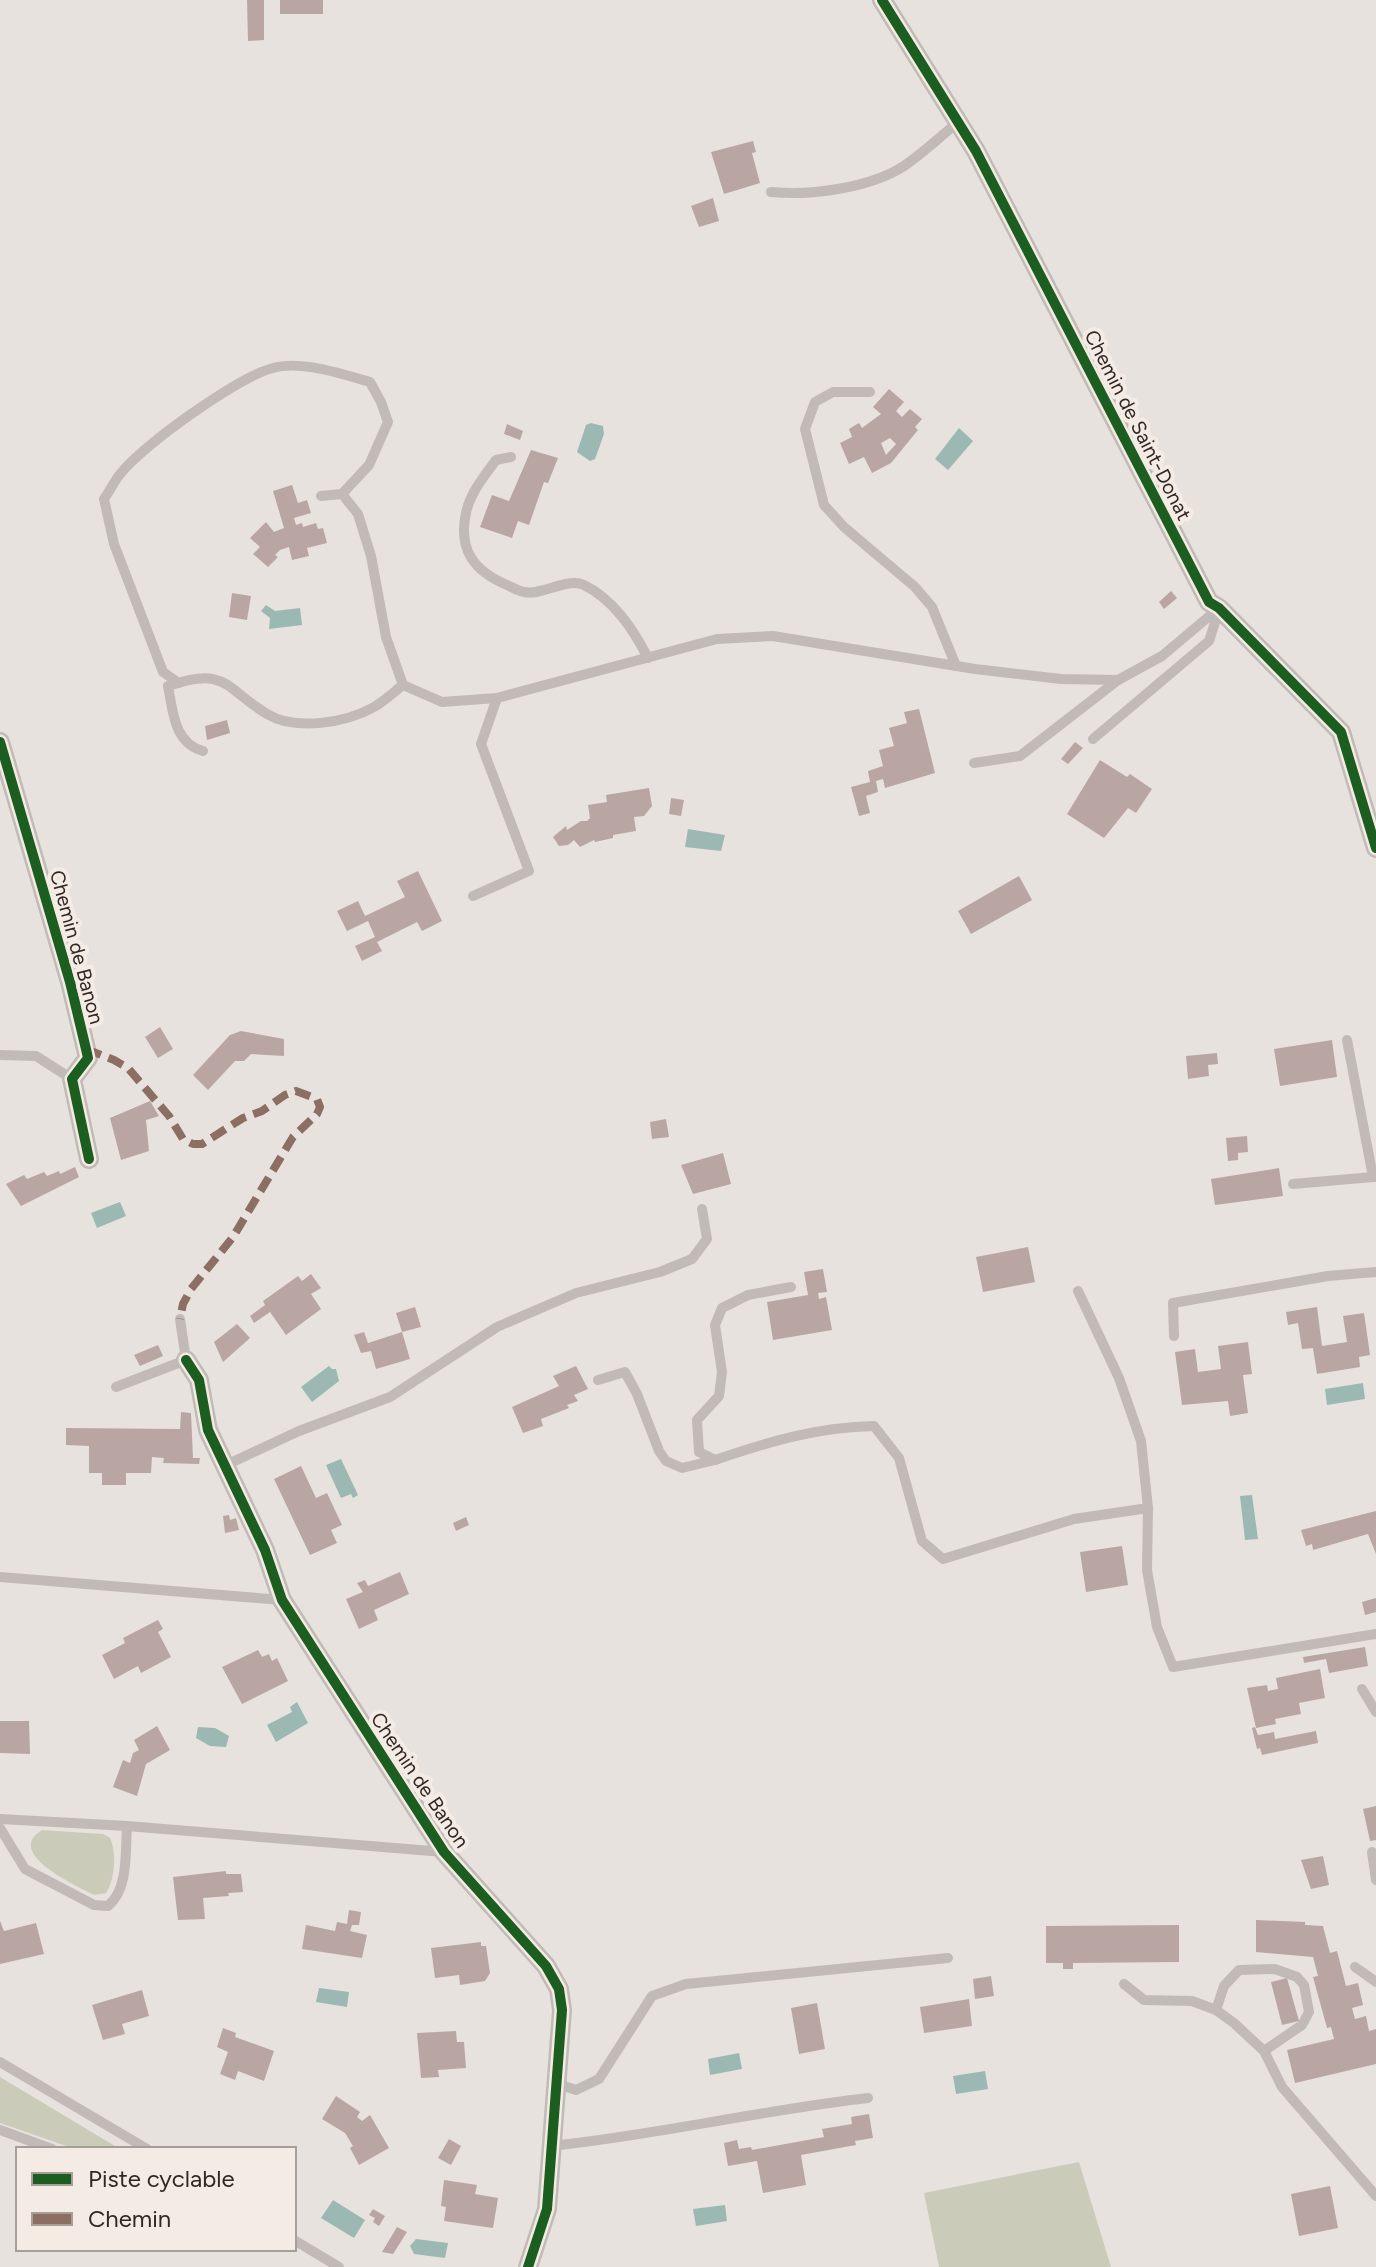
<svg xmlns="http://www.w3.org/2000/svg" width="1376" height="2267" font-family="Figtree,sans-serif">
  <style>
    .green { fill: #cbcbba }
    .water { fill: #9cb8b3 }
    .building { fill: #b9a6a2; fill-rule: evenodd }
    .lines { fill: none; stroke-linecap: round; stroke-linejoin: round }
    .lane { stroke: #c1bab7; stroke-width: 10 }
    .street { stroke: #c1bab7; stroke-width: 20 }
    .quiet { stroke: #8d6e63; stroke-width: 8; stroke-dasharray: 16 8; stroke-linecap: butt }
    .cycleway-casing { stroke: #f5ebe5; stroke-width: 15 }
    .cycleway { stroke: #1b5e20; stroke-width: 10 }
    .labels { text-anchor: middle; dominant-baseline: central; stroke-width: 8; stroke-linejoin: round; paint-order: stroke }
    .street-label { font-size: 20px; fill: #312826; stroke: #f5ebe5 }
  </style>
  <rect width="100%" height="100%" fill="#e8e2de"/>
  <g class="green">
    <path d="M42,1830L103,1834L110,1838C117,1852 115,1880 106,1893L94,1895C77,1886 3,1853 42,1830Z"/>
    <path d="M0,2077L120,2149H75L0,2123Z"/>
    <path d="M1079,2162L1111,2267H939L924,2193Z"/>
  </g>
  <g class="water">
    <path d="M591,423L603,426L604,434L595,459L590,461L577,452L586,425Z"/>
    <path d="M959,428L973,441L948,470L935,459Z"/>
    <path d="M266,605L275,611L300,608L302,625L269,629L270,618L261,611Z"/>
    <path d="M688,829L725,835L721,851L685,847Z"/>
    <path d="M120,1202L126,1216L97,1228L91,1213Z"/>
    <path d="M329,1366L332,1369H336L339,1381L312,1402L301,1387Z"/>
    <path d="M1363,1383L1365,1399L1327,1405L1325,1389Z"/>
    <path d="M341,1459L358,1495L353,1498L351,1494L341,1498L326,1465Z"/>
    <path d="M1252,1495L1258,1539L1245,1540L1240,1496Z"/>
    <path d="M297,1702L308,1723L276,1742L267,1725L292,1712L290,1707Z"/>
    <path d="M198,1727L215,1728L229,1736L226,1747L210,1746L196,1738Z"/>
    <path d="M319,1988L349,1992L347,2007L316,2002Z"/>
    <path d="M739,2053L742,2069L710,2075L708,2059Z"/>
    <path d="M985,2071L988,2089L956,2094L953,2076Z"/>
    <path d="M333,2200L365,2220L354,2238L321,2218Z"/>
    <path d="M725,2205L727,2221L696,2226L693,2209Z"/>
    <path d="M416,2239L448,2243L445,2258L414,2254L410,2246Z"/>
  </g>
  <g class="building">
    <path d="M247,0H264V40L248,41Z"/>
    <rect x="280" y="0" width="43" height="14"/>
    <path d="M753,141L756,152L752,153L760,183L724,194L711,152Z"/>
    <path d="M713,198L719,221L699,227L691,206Z"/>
    <path d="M889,389L904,402L896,411L902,417L910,409L922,419L915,427L918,430L891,463L872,473L864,457L849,464L840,443L852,437L849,429L859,423L862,428L881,414L873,407ZM890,438L896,444L886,455L881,443Z"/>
    <path d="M507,424L523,431L520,440L504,434Z"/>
    <path d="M531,450L558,458L548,483L544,482L529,525L518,521L512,538L480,527L492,495L509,501Z"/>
    <path d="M292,485L298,503L307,500L311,513L294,518L296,525L302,523L303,527L316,523L318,529L323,528L327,543L307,548L309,556L292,560L289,547L280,550L275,555L278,557L268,567L253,554L260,547L250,538L266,522L274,532L284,528L273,491Z"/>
    <path d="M1171,591L1177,598L1164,609L1159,602Z"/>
    <path d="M232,593L251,596L247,620L229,617Z"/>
    <path d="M919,709L935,773L885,788L883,779L876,781L878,792L866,796L870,813L859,816L851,787L870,782L868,771L883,766L879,750L894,746L889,728L907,723L904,712Z"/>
    <path d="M227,720L230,733L207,740L205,726Z"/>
    <path d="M1075,742L1083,748L1068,764L1061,759Z"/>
    <path d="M1100,760L1127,777L1130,774L1152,789L1136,813L1128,808L1104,838L1067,814Z"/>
    <path d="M649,788L652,806L644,816L634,817L636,831L613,835V838L595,842L594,840L580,847L574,840L568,845L559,846L553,837L566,826L567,830L581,821H587L590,818L588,805L607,802L606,795Z"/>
    <path d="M671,798L684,800L681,816L669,814Z"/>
    <path d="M418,871L442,921L422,931L417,922L377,942L382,951L362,961L355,946L375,937L368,921L347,931L337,911L358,901L365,916L405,897L397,881Z"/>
    <path d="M1019,876L1032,900L971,934L958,911Z"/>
    <path d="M160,1027L173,1049L158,1058L145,1037Z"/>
    <path d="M241,1031L284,1039V1056L251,1054L244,1061H235L208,1090L193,1075L230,1035Z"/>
    <path d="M1332,1040L1337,1077L1280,1086L1274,1049Z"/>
    <path d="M1217,1053L1218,1064L1208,1065L1209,1076L1188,1079L1186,1056Z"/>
    <path d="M150,1101L159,1116L146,1120L149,1151L121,1160L110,1118Z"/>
    <path d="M666,1119L669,1137L652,1139L650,1122Z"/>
    <path d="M1247,1136L1248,1152L1238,1153V1160L1228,1161L1226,1138Z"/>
    <path d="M723,1153L731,1184L693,1194L681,1165Z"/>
    <path d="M75,1167L79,1177L21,1206L6,1184L24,1175L27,1179L44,1172L47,1176L59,1171L60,1174Z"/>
    <path d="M1279,1168L1283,1196L1215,1205L1211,1179Z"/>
    <path d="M1028,1247L1035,1282L983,1292L976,1257Z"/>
    <path d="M823,1269L827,1292L818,1293L819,1299L826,1297L832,1330L773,1340L767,1302L808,1295L804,1272Z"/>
    <path d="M311,1274L321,1288L311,1294L321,1309L286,1335L270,1312L254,1323L250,1316L265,1305L263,1301L298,1276L302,1281Z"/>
    <path d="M415,1307L421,1327L402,1332L396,1313Z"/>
    <path d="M1317,1307L1322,1346L1347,1342L1343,1316L1364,1313L1370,1355L1359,1357L1360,1367L1317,1374L1313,1348L1302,1349L1298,1323L1288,1325L1286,1312Z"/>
    <path d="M237,1324L250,1338L223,1362L214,1342Z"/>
    <path d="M364,1332L368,1343L402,1332L410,1359L376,1369L371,1351L361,1353L354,1335Z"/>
    <path d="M1248,1342L1252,1374L1243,1375L1248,1413L1230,1416L1228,1401L1182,1405L1175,1352L1195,1349L1198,1372L1221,1369L1218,1346Z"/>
    <path d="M158,1345L163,1356L140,1366L134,1355Z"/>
    <path d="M576,1366L588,1389L574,1395L578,1401L567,1405L569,1408L541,1419L543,1426L523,1433L512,1407L559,1386L553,1376Z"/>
    <path d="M181,1412L191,1413L193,1458H200L199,1464L163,1463L164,1458L152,1457L151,1473H126V1485H102V1473H89V1446L66,1445V1428L180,1429Z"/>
    <path d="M301,1466L316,1498L327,1493L342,1525L331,1530L337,1543L310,1555L274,1479Z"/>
    <path d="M1376,1511V1554L1368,1534L1313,1550L1312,1544L1306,1546L1301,1530Z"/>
    <path d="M229,1515L230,1520L236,1518L239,1530L225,1533L223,1516Z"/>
    <path d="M466,1517L469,1525L456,1531L453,1523Z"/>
    <path d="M1122,1546L1128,1585L1086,1592L1080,1552Z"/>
    <path d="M400,1572L409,1594L374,1610L378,1620L359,1629L346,1599L363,1592L357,1583L365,1580L368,1586Z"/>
    <path d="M1376,1598V1612L1365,1615L1362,1602Z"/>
    <path d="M158,1620L163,1629L158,1632L171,1657L141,1673L138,1666L114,1679L102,1655L125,1643L123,1638Z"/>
    <path d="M1365,1647L1368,1666L1329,1673L1326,1659L1304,1663L1303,1657Z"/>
    <path d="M258,1650L262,1657L269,1654L272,1661L277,1658L288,1681L242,1704L222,1667Z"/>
    <path d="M1320,1669L1325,1698L1299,1703L1301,1714L1275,1719L1276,1724L1256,1728L1247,1688L1267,1685L1268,1691L1278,1689L1276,1678Z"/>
    <path d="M0,1721H29L30,1754L0,1753Z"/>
    <path d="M157,1726L170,1750L146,1764L137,1796L113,1787L123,1760L130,1763L133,1753L139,1750L134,1740Z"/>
    <path d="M1255,1727L1258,1735L1274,1732L1275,1739L1316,1731L1318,1743L1262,1755L1260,1748L1257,1749L1252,1728Z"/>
    <path d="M1376,1806V1840L1370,1841L1363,1809Z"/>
    <path d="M1323,1856L1329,1885L1311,1889L1301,1860Z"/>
    <path d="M226,1871V1874H241L243,1892L228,1893L229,1896L203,1898L205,1919L178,1920L173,1877Z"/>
    <path d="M349,1910L361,1912L359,1925H352L350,1931L367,1935L362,1958L302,1949L306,1925L335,1931L337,1922L347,1924Z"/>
    <path d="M1256,1920L1305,1922V1925L1323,1926L1330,1953L1337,1951L1346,1986L1358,1983L1363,2005L1352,2008L1355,2019L1366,2016L1369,2031L1376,2029V2064L1295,2083L1287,2050L1334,2039L1331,2027L1327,2028L1313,1977L1318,1976L1313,1957L1256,1952Z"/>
    <path d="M0,1921L4,1931L36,1923L44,1954L0,1964Z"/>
    <path d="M1179,1925V1962L1073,1963V1969H1063V1963H1046V1926Z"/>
    <path d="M481,1942V1946H486L490,1973L485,1981L460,1985L459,1975L435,1978L431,1948Z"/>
    <path d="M991,1976L994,1996L975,1999L973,1979Z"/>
    <path d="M1287,1978L1299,2021L1282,2025L1271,1982Z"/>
    <path d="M142,1990L149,2016L122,2024L125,2034L103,2040L92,2005Z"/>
    <path d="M969,1999L972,2026L924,2033L920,2007Z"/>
    <path d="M817,2003L825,2049L799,2054L791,2008Z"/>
    <path d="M223,2028L236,2033L235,2037L274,2051L264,2081L238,2071L235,2080L220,2074L228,2052L217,2047Z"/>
    <path d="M456,2031L457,2042H464L466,2068L438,2070L439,2077L421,2078L417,2033Z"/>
    <path d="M336,2096L360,2112L357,2117L362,2121L370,2115L389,2148L359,2165L350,2148L353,2146L345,2133L322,2119Z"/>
    <path d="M869,2114L873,2138L855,2141L856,2145L801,2155L806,2185L763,2193L757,2161L728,2166L724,2143L737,2140L739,2149L751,2147L752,2150L824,2137L822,2129L852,2124L851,2117Z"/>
    <path d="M449,2139L461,2146L451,2165L438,2158Z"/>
    <path d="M444,2180L477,2185L475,2194L498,2198L493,2228L444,2221L446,2207L441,2206Z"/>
    <path d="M1330,2186L1338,2228L1299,2236L1291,2194Z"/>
    <path d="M373,2209L385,2216L379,2226L373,2222L375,2218L369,2215Z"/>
    <path d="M397,2227L407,2232L393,2254L382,2252Z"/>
  </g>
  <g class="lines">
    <g class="lane">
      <path d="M771,192C810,196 870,188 904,166C923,153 940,137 958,122"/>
      <path d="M870,392H833L815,402L805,429L824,505L844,527L915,587L932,607L956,666"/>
      <path d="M511,457L496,460C485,475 470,493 466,513C458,550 474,571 507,585C512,587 518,591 524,592C542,596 567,577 584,585C614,600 633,629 648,658"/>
      <path d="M321,496L342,494L358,514L371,556L386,637L403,685L442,702L497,698"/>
      <path d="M179,683L163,672L114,544L104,499C110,491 114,481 121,473C143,445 238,377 273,368C300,360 343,374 370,382L381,402L388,422L369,465L342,494"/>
      <path d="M1093,739L1209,641L1219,610"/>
      <path d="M203,751C174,743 173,712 168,686C227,666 224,688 267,714C295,731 346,723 374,707C384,701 394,692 403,685"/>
      <path d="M974,763L1020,756L1118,680"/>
      <path d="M473,896L529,871L481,744L497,698L717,639L773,636L975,669L1061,679L1118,680L1162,656L1219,608"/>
      <path d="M1347,1040L1373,1177H1376"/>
      <path d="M0,1055L36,1056L72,1079"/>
      <path d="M1293,1184L1373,1177"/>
      <path d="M791,1287L748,1295L722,1308L715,1325L722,1372L719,1396L697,1420L699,1452L715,1460C768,1442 817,1427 874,1426L899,1458L922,1541L943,1559L1074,1519L1148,1508L1141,1441L1119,1378L1078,1291"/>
      <path d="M1174,1336L1173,1303L1328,1276L1376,1272"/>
      <path d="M598,1380L625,1372L637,1394L659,1451L666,1461L682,1468L715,1460"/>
      <path d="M116,1387L186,1360L180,1319"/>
      <path d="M224,1466L299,1431L390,1397L497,1327L576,1293L660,1272L692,1259L707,1239L702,1209"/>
      <path d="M1148,1508L1147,1570L1157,1627L1173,1667L1376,1634"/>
      <path d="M0,1577L282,1600"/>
      <path d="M1362,1689L1376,1712"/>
      <path d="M0,1819L127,1826L444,1852"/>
      <path d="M0,1828L25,1869L94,1905L108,1906C129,1889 125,1852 127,1826"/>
      <path d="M1372,1852L1376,1880"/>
      <path d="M1355,1967L1376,1982"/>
      <path d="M1124,1984L1144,2000L1192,2001L1216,2010L1234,2023L1264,2051L1282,2087L1376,2196"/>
      <path d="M1216,2010L1224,1986L1239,1970L1275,1969L1297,1977L1304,1985L1309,2012L1302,2025L1264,2051"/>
      <path d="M0,2062L147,2149"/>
      <path d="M555,2083L576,2090L599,2079L652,1996L686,1984L948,1958"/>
      <path d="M0,2130L52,2149"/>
      <path d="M551,2146C657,2135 762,2110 868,2098"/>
      <path d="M294,2240L339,2267"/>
    </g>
    <g class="street">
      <path d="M882,0L976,151L1209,602L1219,608L1341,732L1376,848"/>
      <path d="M0,742L70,982L86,1049L88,1058L72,1079L89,1159"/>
      <path d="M186,1360L199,1380L208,1430L265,1550L282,1600L444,1852L546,1966L559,1989L562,2010L547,2209L528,2267"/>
    </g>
    <path class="quiet" d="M86,1049L114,1060L128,1068L169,1116L183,1139L193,1144H202L243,1118L262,1111L285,1095L296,1091L317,1099L320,1107L317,1114L293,1137L233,1237L191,1289L183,1304L180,1319"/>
    <defs>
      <g id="cycleway">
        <path d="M882,0L976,151L1209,602L1219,608L1341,732L1376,848"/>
        <path d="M0,742L70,982L86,1049L88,1058L72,1079L89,1159"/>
        <path d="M186,1360L199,1380L208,1430L265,1550L282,1600L444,1852L546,1966L559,1989L562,2010L547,2209L528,2267"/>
      </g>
    </defs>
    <use href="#cycleway" class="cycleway-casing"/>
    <use href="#cycleway" class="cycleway"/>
  </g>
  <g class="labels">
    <g class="street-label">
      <text transform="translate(1138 425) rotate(63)">Chemin de Saint-Donat</text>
      <text transform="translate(77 947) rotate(75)">Chemin de Banon</text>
      <text transform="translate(420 1780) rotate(56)">Chemin de Banon</text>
    </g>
  </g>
  <rect x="16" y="2147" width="280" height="104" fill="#f5ebe5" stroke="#a79d99" stroke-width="2"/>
  <rect x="32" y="2173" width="40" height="12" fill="#1b5e20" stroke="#a79d99" stroke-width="2"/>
  <text x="88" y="2187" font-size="24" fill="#312826">Piste cyclable</text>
  <rect x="32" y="2213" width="40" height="12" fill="#8d6e63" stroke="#a79d99" stroke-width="2"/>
  <text x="88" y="2227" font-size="24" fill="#312826">Chemin</text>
</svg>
